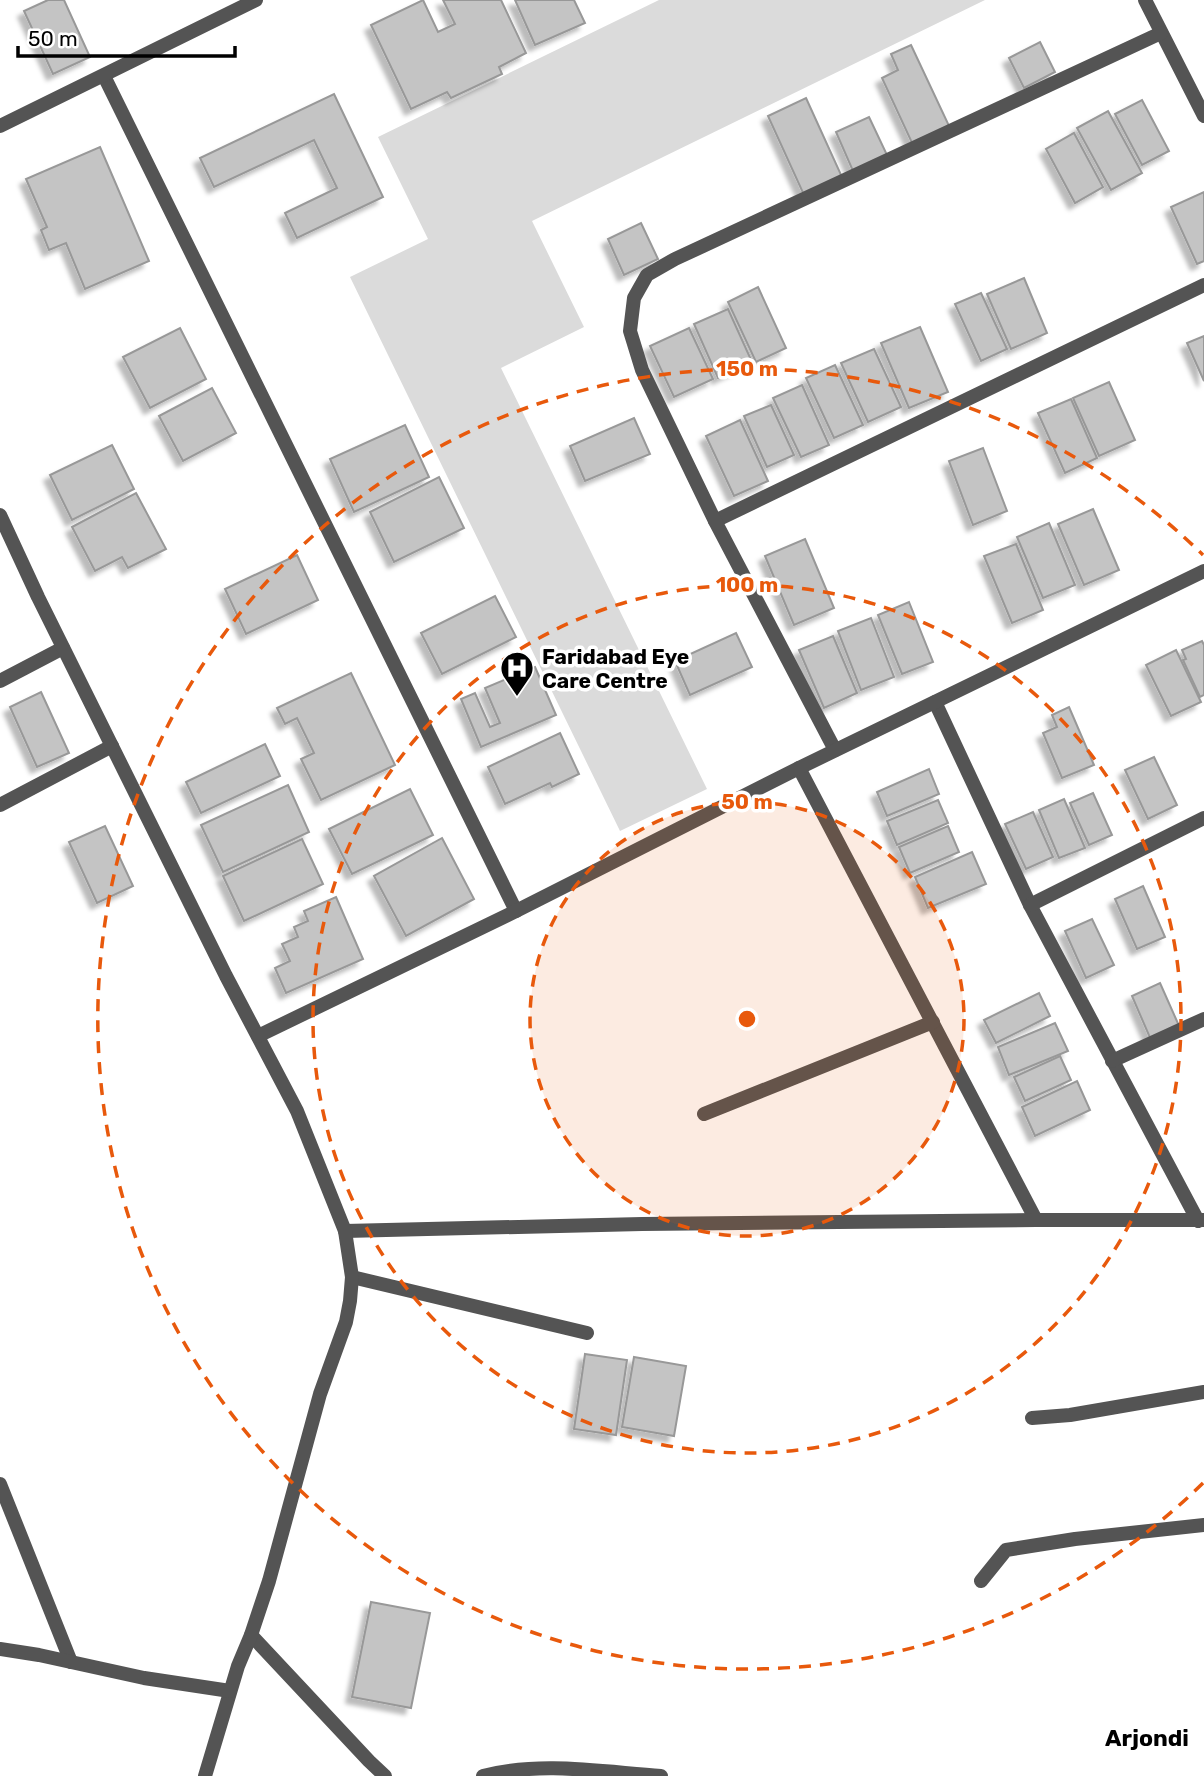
<svg xmlns="http://www.w3.org/2000/svg" width="1204" height="1776" font-family="Rubik,sans-serif">
  <style>
    .green { fill: #dbdbdb }
    .building { fill: #c4c4c4; stroke: #989898; stroke-width: 2; filter: url(#shadow) }
    .lines { fill: none; stroke-linecap: round; stroke-linejoin: round }
    .service { stroke: #545454; stroke-width: 14 }
    .minor { stroke: #545454; stroke-width: 14 }
    .tertiary { stroke: #545454; stroke-width: 14 }
    .ring { fill: none; stroke: #e8590c; stroke-width: 3.5; stroke-dasharray: 12 9 }
    .labels { text-anchor: middle; dominant-baseline: central; stroke-width: 7; stroke-linejoin: round; paint-order: stroke }
    .poi-label { font-size: 21px; font-weight: bold; fill: #000; stroke: #fff; text-anchor: start }
    .neighbourhood-label { font-size: 23px; font-weight: bold; fill: #000; stroke: #fff }
    .centre { fill: #e8590c; stroke: #fff; stroke-width: 3.5 }
    .ring-label { font-size: 21px; text-anchor: middle; font-weight: bold; fill: #e8590c; stroke: #fff; stroke-width: 7; stroke-linejoin: round; paint-order: stroke }
  </style>
  <defs>
    <filter id="shadow"><feDropShadow dx="-6" dy="6" stdDeviation="2" flood-color="#0004"/></filter>
  </defs>
  <rect width="100%" height="100%" fill="#fff"/>
  <path class="green" d="M659,0H985L532,221L584,327L501,368L707,789L620,831L350,277L428,239L378,137Z"/>
  <g class="building">
    <path d="M48,0H64L90,57L53,74L24,11Z"/>
    <path d="M423,0L438,32L455,24L443,0H501L526,53L499,67L502,74L451,98L447,92L411,109L371,25Z"/>
    <path d="M515,0H574L585,23L535,45Z"/>
    <path d="M1040,42L1055,72L1024,88L1009,58Z"/>
    <path d="M911,45L950,128L913,145L882,78L898,70L891,54Z"/>
    <path d="M334,94L383,197L297,238L285,213L337,188L314,140L214,187L200,158Z"/>
    <path d="M806,98L842,177L804,195L768,116Z"/>
    <path d="M1142,100L1169,151L1142,165L1115,114Z"/>
    <path d="M1108,111L1142,173L1111,190L1077,128Z"/>
    <path d="M869,117L887,155L853,171L836,132Z"/>
    <path d="M1074,133L1103,187L1075,203L1046,149Z"/>
    <path d="M100,147L149,261L85,289L66,243L49,250L41,230L47,227L26,179Z"/>
    <path d="M1204,192V261L1197,264L1171,207Z"/>
    <path d="M641,223L658,259L624,275L608,239Z"/>
    <path d="M1024,278L1047,333L1011,349L987,294Z"/>
    <path d="M758,287L786,348L756,362L728,302Z"/>
    <path d="M981,293L1007,349L981,361L955,304Z"/>
    <path d="M728,309L752,362L718,378L694,324Z"/>
    <path d="M920,327L948,392L909,408L881,343Z"/>
    <path d="M180,328L206,379L150,408L123,357Z"/>
    <path d="M689,328L713,379L674,397L650,346Z"/>
    <path d="M1204,336V381L1187,343Z"/>
    <path d="M874,349L901,407L868,422L841,363Z"/>
    <path d="M835,365L863,425L834,438L806,378Z"/>
    <path d="M1109,382L1135,440L1099,456L1073,398Z"/>
    <path d="M802,385L829,445L801,457L773,398Z"/>
    <path d="M212,388L236,433L183,461L159,416Z"/>
    <path d="M1071,399L1097,458L1065,473L1038,413Z"/>
    <path d="M771,405L794,455L767,467L744,416Z"/>
    <path d="M634,418L650,454L585,481L570,446Z"/>
    <path d="M740,420L768,481L734,496L706,436Z"/>
    <path d="M405,425L429,477L354,512L330,459Z"/>
    <path d="M112,445L134,489L72,520L50,475Z"/>
    <path d="M983,448L1007,511L973,525L949,461Z"/>
    <path d="M439,477L464,528L394,562L370,512Z"/>
    <path d="M136,493L166,549L128,568L122,557L95,571L72,527Z"/>
    <path d="M1093,509L1119,570L1084,585L1058,524Z"/>
    <path d="M1049,523L1075,585L1043,598L1017,537Z"/>
    <path d="M805,539L834,608L794,625L765,556Z"/>
    <path d="M1016,544L1043,610L1012,623L984,556Z"/>
    <path d="M297,555L318,600L246,634L225,589Z"/>
    <path d="M495,596L516,637L442,674L421,633Z"/>
    <path d="M909,602L933,662L902,674L878,615Z"/>
    <path d="M871,618L894,677L861,690L838,631Z"/>
    <path d="M736,633L752,667L690,695L675,661Z"/>
    <path d="M833,636L857,693L824,708L799,650Z"/>
    <path d="M1202,641L1204,645V695L1200,697L1183,660L1186,659L1182,650Z"/>
    <path d="M1176,650L1201,702L1171,716L1146,665Z"/>
    <path d="M535,667L556,715L481,747L461,699L475,693L490,727L500,723L485,688Z"/>
    <path d="M351,673L395,765L321,800L301,759L314,753L297,718L285,724L277,708Z"/>
    <path d="M41,692L69,753L37,767L10,707Z"/>
    <path d="M1069,707L1094,765L1062,778L1043,733L1057,727L1052,715Z"/>
    <path d="M560,733L579,774L552,787L550,783L505,804L488,767Z"/>
    <path d="M265,744L280,776L201,813L186,782Z"/>
    <path d="M1154,757L1177,805L1148,819L1125,770Z"/>
    <path d="M929,769L939,794L887,816L877,792Z"/>
    <path d="M288,785L309,832L223,872L201,825Z"/>
    <path d="M410,789L433,835L352,874L329,829Z"/>
    <path d="M1093,793L1112,835L1089,845L1070,803Z"/>
    <path d="M1064,799L1085,848L1059,858L1039,810Z"/>
    <path d="M938,800L948,823L897,845L887,821Z"/>
    <path d="M1033,812L1053,857L1026,869L1005,824Z"/>
    <path d="M105,826L133,886L97,903L69,842Z"/>
    <path d="M948,826L959,852L910,873L899,847Z"/>
    <path d="M442,838L474,899L406,936L374,876Z"/>
    <path d="M302,839L323,884L244,921L223,876Z"/>
    <path d="M972,852L986,884L928,908L915,877Z"/>
    <path d="M1143,886L1165,937L1137,949L1115,899Z"/>
    <path d="M336,897L363,959L286,993L275,968L290,961L282,944L298,937L294,927L308,921L304,911Z"/>
    <path d="M1092,919L1114,965L1086,978L1065,931Z"/>
    <path d="M1160,983L1180,1028L1151,1040L1132,996Z"/>
    <path d="M1039,993L1050,1016L996,1043L984,1020Z"/>
    <path d="M1055,1023L1068,1051L1009,1075L998,1047Z"/>
    <path d="M1060,1056L1071,1080L1025,1101L1014,1077Z"/>
    <path d="M1077,1081L1090,1110L1035,1136L1022,1107Z"/>
    <path d="M585,1354L627,1360L616,1435L574,1429Z"/>
    <path d="M634,1357L686,1366L674,1436L622,1427Z"/>
    <path d="M371,1602L430,1613L411,1708L352,1697Z"/>
  </g>
  <g class="lines">
    <path class="service" d="M483,1776C540,1761 603,1772 661,1776"/>
    <g class="minor">
      <path d="M1145,0L1204,116"/>
      <path d="M104,76L516,911"/>
      <path d="M0,126L256,0"/>
      <path d="M715,521L1204,285"/>
      <path d="M0,681L63,648"/>
      <path d="M935,702L1030,905L1198,1221"/>
      <path d="M835,750L715,521L642,370L630,331L634,298L647,275L675,259L1161,33"/>
      <path d="M799,768L1036,1220"/>
      <path d="M0,805L112,746"/>
      <path d="M1030,905L1204,818"/>
      <path d="M1112,1061L1204,1019"/>
      <path d="M704,1114L933,1022"/>
      <path d="M345,1231L642,1224L1036,1220H1204"/>
      <path d="M352,1277L587,1333"/>
      <path d="M1032,1418L1070,1415L1204,1392"/>
      <path d="M0,1484L71,1662"/>
      <path d="M981,1581L1006,1550L1075,1539L1204,1525"/>
      <path d="M251,1635L369,1761L385,1776"/>
    </g>
    <g class="tertiary">
      <path d="M0,515L38,597L226,976L297,1111L345,1231L352,1277L350,1301L346,1322L320,1394L269,1581L251,1635L238,1666L205,1776"/>
      <path d="M258,1036L516,911L799,768L1204,571"/>
      <path d="M0,1649L39,1655L144,1678L230,1691"/>
    </g>
  </g>
  <circle cx="747" cy="1019" r="217" fill="#e8590c" fill-opacity=".12"/>
  <g class="ring">
    <circle cx="747" cy="1019" r="217"/>
    <circle cx="747" cy="1019" r="434"/>
    <path d="M1203 1483A650 650 0 1 1 1203 555"/>
  </g>
  <defs>
    <symbol id="hospital-pin" viewBox="-11 -11 22 30"><path d="M0 17L-7.5 6A9.5 9.5 0 1 1 7.5 6Z" fill="#000" stroke="#fff"/><path d="M-5-5h3v3.5h4V-5h3V5h-3V1.5h-4V5h-3Z" fill="#fff"/></symbol>
  </defs>
  <g fill-rule="evenodd">
    <use href="#hospital-pin" x="498" y="649" width="38" height="52"/>
  </g>
  <g class="labels">
    <g class="poi-label">
      <text x="542" y="656">Faridabad Eye<tspan x="542" dy="24">Care Centre</tspan></text>
    </g>
    <g class="neighbourhood-label">
      <text x="1147" y="1738">Arjondi</text>
    </g>
  </g>
  <circle cx="747" cy="1019" r="10" class="centre"/>
  <g class="ring-label">
    <text x="747" y="376">150 m</text>
    <text x="747" y="592">100 m</text>
    <text x="747" y="809">50 m</text>
  </g>
  <path d="M18 46v10h217v-10" fill="none" stroke="#000000" stroke-width="3.5"/>
  <text x="28" y="46" font-size="21" fill="#000000" stroke="#ffffff" stroke-width="5" paint-order="stroke">50 m</text>
</svg>
